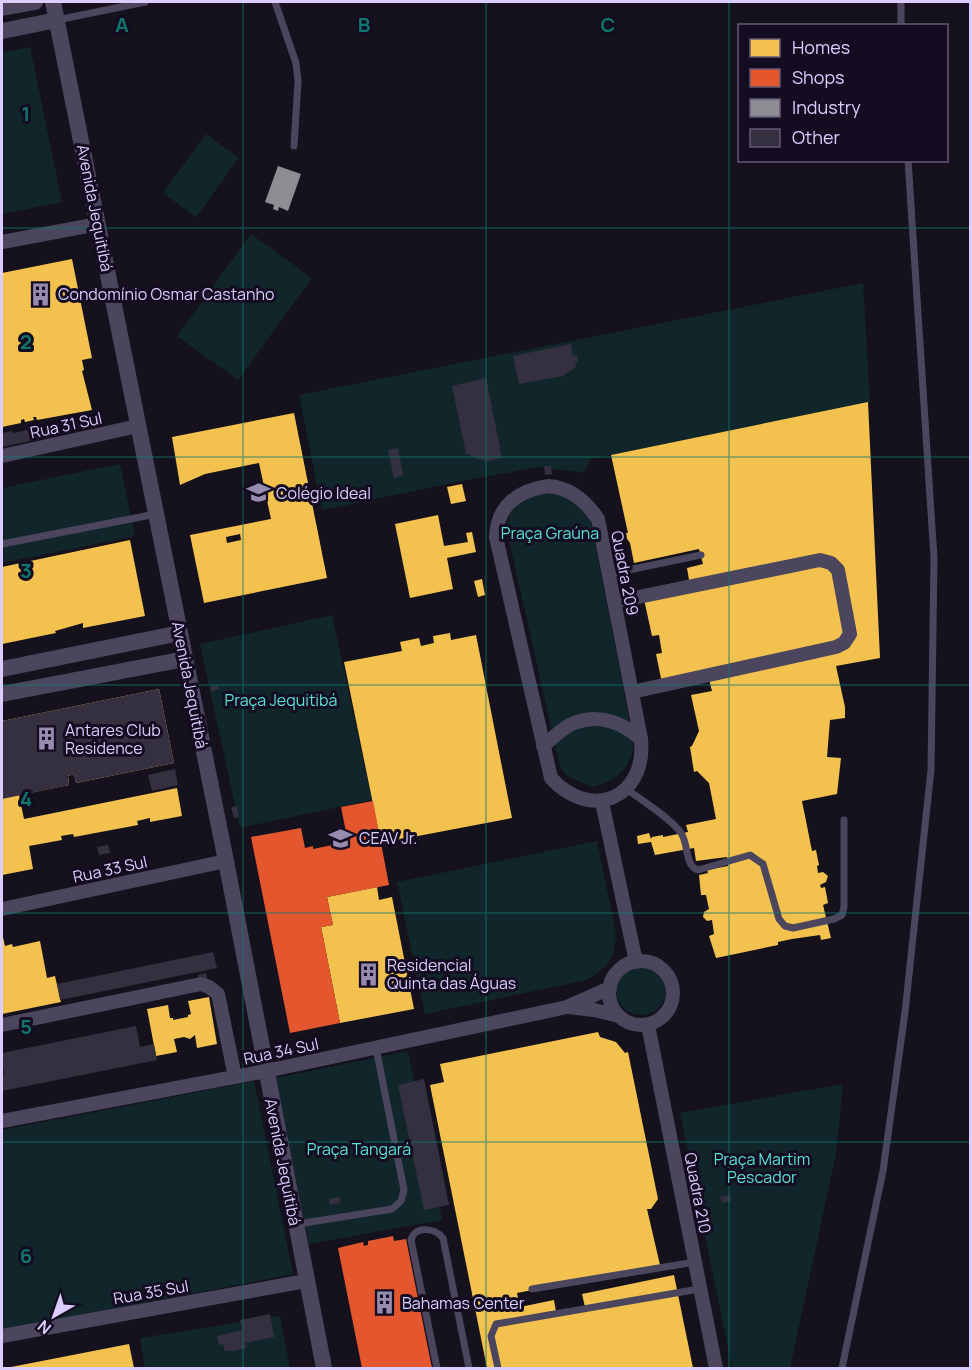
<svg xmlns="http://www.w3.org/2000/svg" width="972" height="1370" font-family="Manrope,sans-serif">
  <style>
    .green { fill: #11262a }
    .homes { fill: #f2c14e; fill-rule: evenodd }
    .shops { fill: #e4572e }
    .industry { fill: #8d8d92 }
    .building { fill: #34303f }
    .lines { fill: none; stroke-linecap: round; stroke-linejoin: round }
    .service { stroke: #4b465e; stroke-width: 7 }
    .minor { stroke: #4b465e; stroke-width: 14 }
    .tertiary { stroke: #4b465e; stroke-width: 16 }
    .grid { fill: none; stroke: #0f766e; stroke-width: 1.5; stroke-opacity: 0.55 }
    .labels { text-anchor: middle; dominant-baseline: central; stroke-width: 6; stroke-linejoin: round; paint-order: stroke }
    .street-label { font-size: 16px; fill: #dbceff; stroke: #140d22 }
    .poi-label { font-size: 16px; fill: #dbceff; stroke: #140d22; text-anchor: start }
    .park-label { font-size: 16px; fill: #58e1d5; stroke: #140d22 }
    .grid-label { font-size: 20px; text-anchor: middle; font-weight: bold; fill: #0f766e; stroke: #140d22; stroke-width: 6; stroke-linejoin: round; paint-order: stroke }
  </style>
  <rect width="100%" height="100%" fill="#15121d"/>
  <g class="green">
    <path d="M30,47L62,202L2,214V53Z"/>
    <path d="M206,134L239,158L196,217L163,193Z"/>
    <path d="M251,234L312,278L238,380L177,336Z"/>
    <path d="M863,283L870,403L590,459L584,473L540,467L467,480L322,510L299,395Z"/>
    <path d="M120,464L135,536L2,563V488Z"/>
    <path d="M554,490L569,494L589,512L634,744C630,769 617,781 592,787L567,776L560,767L506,527C513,499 529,496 554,490Z"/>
    <path d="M332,615L372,800L240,828L200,644Z"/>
    <path d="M597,841L616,933C615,959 608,967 587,980L425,1014L397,882Z"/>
    <circle cx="641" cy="990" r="25"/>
    <path d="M408,1051L442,1220L309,1244L275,1078Z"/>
    <path d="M254,1081L293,1274L2,1331V1130Z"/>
    <path d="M843,1084L836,1154L790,1368H732L680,1113Z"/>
    <path d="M280,1316L290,1368H145L140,1338Z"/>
  </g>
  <g class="homes">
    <path d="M72,259L92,358L82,360L84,370L82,371L92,410L37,420L36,417H33L34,420L25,422L24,419L21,420V423L2,427V273Z"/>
    <path d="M868,402L880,658L836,666L845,707V718L830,720L827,757L841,758L837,794L802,801L812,851L816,850L819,865L817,866L818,873L823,872L828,876L826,882L820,885L821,888L825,887L828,903L823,905L831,938L821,940L820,935L792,939L778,942V945L716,958L709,936L714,934L712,920L707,921L703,917L704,912L709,909L706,895H701L699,875L708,873L707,870L728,866L727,857L696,861L694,848L655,855L651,842L638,844L637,836L649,833L651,839L652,837L663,835V837L688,832L686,825L716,819L709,783L697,771L694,772L690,747L692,746L699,731L691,695L712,691L709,679L663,688L656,654L662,653L659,635L652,636L642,590L689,580L687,568L703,564L699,549L634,563L630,543L623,533H628L611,455Z"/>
    <path d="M294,413L327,578L204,603L190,535L271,519L259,463L205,474L180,485L172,437ZM240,534L241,540L227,543L226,537Z"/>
    <path d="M462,484L466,501L451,504L447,487Z"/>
    <path d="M438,515L444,546L468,542L466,533L472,532L476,552L447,558L453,589L410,598L395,524Z"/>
    <path d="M130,540L145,616L83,628V623L55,631L56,633L2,644V567Z"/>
    <path d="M482,579L485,595L478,597L474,581Z"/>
    <path d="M450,633L451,640L476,635L512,818L381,843L344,662L402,651L400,642L419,638L421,646L434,643L433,636Z"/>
    <path d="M159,689L174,763L76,783L74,774L68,776L69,785L19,795L24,819L177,788L182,816L150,822V818L137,821L138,825L74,837L73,834L61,836L62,840L29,846L33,869L2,875V721ZM147,701L157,757L98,768L87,712Z"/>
    <path d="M377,887L379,900L392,897L414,1009L340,1023L321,927L333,925L327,897Z"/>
    <path d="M2,933L5,946L12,944L13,947L40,941L47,978L55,976L61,1002L2,1014Z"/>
    <path d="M209,997L217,1044L197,1048L195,1035L190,1039L184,1037L174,1039L177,1052L156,1056L147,1009L168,1005L170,1018H173V1020L188,1017V1015L191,1014L188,1001Z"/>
    <path d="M598,1032L600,1037L616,1042L625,1053L628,1052L658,1199L651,1209H647L660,1265L517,1293L520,1307L554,1300L556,1312L585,1307L582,1294L674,1275L693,1368H487L430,1085L444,1082L440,1064Z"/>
    <path d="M129,1344L134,1368H11V1367Z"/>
  </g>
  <g class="shops">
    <path d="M373,801L389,885L327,897L333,925L321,927L340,1023L290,1033L251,837L301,828L305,848L313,846V849L348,842L341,807Z"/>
    <path d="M393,1236L394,1241L406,1239L432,1368H362L338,1248L363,1242L364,1246L368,1245V1241Z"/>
  </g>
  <path class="industry" d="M278,166L301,174L288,211L279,207L278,211L273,209L274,205L265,202Z"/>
  <g class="building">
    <path d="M571,344L573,356L577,355L578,362L575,363L576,367L563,376L519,384L513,356Z"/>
    <path d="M486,378L502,458L488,461L478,459L466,453L452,386Z"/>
    <path d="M51,425L53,436L2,447V433L13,431V433Z"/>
    <path d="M398,448L403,475L394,478L388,450Z"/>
    <path d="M544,466H551L552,474L545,475Z"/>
    <path d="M218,685L219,689L211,691L210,687Z"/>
    <path d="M159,689L174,763L76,783L74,774L68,776L69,785L2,799V721Z"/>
    <path d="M175,769L178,785L152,791L148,775Z"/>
    <path d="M237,806L239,817L234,818L231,807Z"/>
    <path d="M108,845L110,853L99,855L97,847Z"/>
    <path d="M213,952L217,968L60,1000L57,984Z"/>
    <path d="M206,973L208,981L200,982L198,975Z"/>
    <path d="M136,1026L140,1047L154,1044L157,1060L2,1091V1074H4L2,1053Z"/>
    <path d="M424,1079L449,1205L424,1210L398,1085Z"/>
    <path d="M730,1195L731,1201L722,1203L720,1197Z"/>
    <path d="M339,1197L340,1203L330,1205L329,1199Z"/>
    <path d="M270,1314L274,1337L245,1343L246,1348L233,1351H225L223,1344L219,1345L217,1336L242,1330L240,1320Z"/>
  </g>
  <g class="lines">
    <g class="service">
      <path d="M275,2L296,63L298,81L294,146"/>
      <path d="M57,20L145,2"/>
      <path d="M901,26V2"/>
      <path d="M2,544L156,514"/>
      <path d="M609,574L701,555"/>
      <path d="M625,788C640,799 672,819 681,833C689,844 684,865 698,870L750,855L763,864L779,919L785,926L793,928L834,919L842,915L844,907V820"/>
      <path d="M298,1224L392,1209L401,1201L404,1190L376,1048"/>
      <path d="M532,1289L695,1262"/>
      <path d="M437,1368L411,1240C415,1225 435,1228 443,1238L469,1368"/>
      <path d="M498,1368L491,1336L496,1324L699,1289"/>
      <path d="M842,1368L883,1171L905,1012L931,770L934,558L908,160"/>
    </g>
    <g class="minor">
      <path d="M2,242L98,224"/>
      <path d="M2,456L138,426"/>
      <path d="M549,486C571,488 586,501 598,519L641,739C647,798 591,822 551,778L496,537C497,505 519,490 549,486Z"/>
      <path d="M614,602L820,560L831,563L838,570L850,634L844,643L836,647L632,692"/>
      <path d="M543,746C552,739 563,727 574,723C599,713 623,723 641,739"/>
      <path d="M602,802L636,962"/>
      <path d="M2,909L226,861"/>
      <circle cx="641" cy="993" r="32"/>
      <path d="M569,1007L594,1010L619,1016"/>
      <path d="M2,1025L201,984L209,987L218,994L235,1077"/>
      <path d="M648,1025L716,1368"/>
      <path d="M2,1121L266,1071L567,1007L610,988"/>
      <path d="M2,1336L306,1281"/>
    </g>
    <g class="tertiary">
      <path d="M53,2L226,861L324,1368"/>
      <path d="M2,8L35,2"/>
      <path d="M2,31L57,20"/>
      <path d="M2,669L180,633"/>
      <path d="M2,694L185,659"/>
    </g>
  </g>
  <path class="grid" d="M243,2V1368M486,2V1368M729,2V1368M2,228H970M2,457H970M2,685H970M2,913H970M2,1142H970"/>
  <defs>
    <symbol id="building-bare" viewBox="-9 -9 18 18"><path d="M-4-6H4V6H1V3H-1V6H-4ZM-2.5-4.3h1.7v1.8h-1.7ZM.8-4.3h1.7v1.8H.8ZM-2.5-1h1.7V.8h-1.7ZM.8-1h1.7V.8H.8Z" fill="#968cb0" stroke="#140d22" stroke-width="2.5" paint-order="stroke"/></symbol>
    <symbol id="school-bare" viewBox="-9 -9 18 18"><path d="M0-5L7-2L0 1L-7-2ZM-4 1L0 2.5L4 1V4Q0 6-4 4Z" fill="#968cb0" stroke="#140d22" stroke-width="2.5" paint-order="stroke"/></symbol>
  </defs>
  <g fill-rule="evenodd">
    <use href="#building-bare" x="24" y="278" width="33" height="33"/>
    <use href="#school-bare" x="242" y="476" width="33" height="33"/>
    <use href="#building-bare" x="30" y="722" width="33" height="33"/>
    <use href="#school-bare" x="324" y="822" width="33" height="33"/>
    <use href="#building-bare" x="352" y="958" width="33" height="33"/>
    <use href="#building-bare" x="368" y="1286" width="33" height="33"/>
  </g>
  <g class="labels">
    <g class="street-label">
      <text transform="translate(95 208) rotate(79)">Avenida Jequitibá</text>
      <text transform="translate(66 425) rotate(-12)">Rua 31 Sul</text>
      <text transform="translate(625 573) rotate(79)">Quadra 209</text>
      <text transform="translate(190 685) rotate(79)">Avenida Jequitibá</text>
      <text transform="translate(110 869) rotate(-12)">Rua 33 Sul</text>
      <text transform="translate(281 1051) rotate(-12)">Rua 34 Sul</text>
      <text transform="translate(283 1162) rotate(79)">Avenida Jequitibá</text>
      <text transform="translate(698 1193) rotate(79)">Quadra 210</text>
      <text transform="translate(151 1292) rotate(-10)">Rua 35 Sul</text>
    </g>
    <g class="poi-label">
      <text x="58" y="294">Condomínio Osmar Castanho</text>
      <text x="276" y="493">Colégio Ideal</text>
      <text x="65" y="730">Antares Club<tspan x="65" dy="18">Residence</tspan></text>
      <text x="359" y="838">CEAV Jr.</text>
      <text x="387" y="965">Residencial<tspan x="387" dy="18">Quinta das Águas</tspan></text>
      <text x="402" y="1303">Bahamas Center</text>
    </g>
    <g class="park-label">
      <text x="550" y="533">Praça Graúna</text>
      <text x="281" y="700">Praça Jequitibá</text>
      <text x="359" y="1149">Praça Tangará</text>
      <text x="762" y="1159">Praça Martim<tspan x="762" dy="18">Pescador</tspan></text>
    </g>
  </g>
  <g class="grid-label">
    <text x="122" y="32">A</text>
    <text x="364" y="32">B</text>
    <text x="608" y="32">C</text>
    <text x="26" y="121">1</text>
    <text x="26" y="349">2</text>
    <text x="26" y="578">3</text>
    <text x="26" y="806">4</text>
    <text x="26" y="1034">5</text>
    <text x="26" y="1263">6</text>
  </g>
  <rect width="972" height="1370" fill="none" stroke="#dbceff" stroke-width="6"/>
  <rect x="738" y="24" width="210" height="138" fill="#140d22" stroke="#645a7a" stroke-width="1.5"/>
  <rect x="750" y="39" width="30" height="18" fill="#f2c14e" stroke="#645a7a" stroke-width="1.5"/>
  <text x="792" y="54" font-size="18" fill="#dbceff">Homes</text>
  <rect x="750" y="69" width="30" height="18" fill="#e4572e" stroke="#645a7a" stroke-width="1.5"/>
  <text x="792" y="84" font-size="18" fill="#dbceff">Shops</text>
  <rect x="750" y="99" width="30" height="18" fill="#8d8d92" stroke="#645a7a" stroke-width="1.5"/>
  <text x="792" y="114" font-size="18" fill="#dbceff">Industry</text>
  <rect x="750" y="129" width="30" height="18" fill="#34303f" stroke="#645a7a" stroke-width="1.5"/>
  <text x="792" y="144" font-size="18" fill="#dbceff">Other</text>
  <g transform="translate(54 1316) rotate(220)" stroke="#140d22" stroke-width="4.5" paint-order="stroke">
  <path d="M0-4.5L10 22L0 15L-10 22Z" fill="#dbceff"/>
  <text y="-9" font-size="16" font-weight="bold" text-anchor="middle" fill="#dbceff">N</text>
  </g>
</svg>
